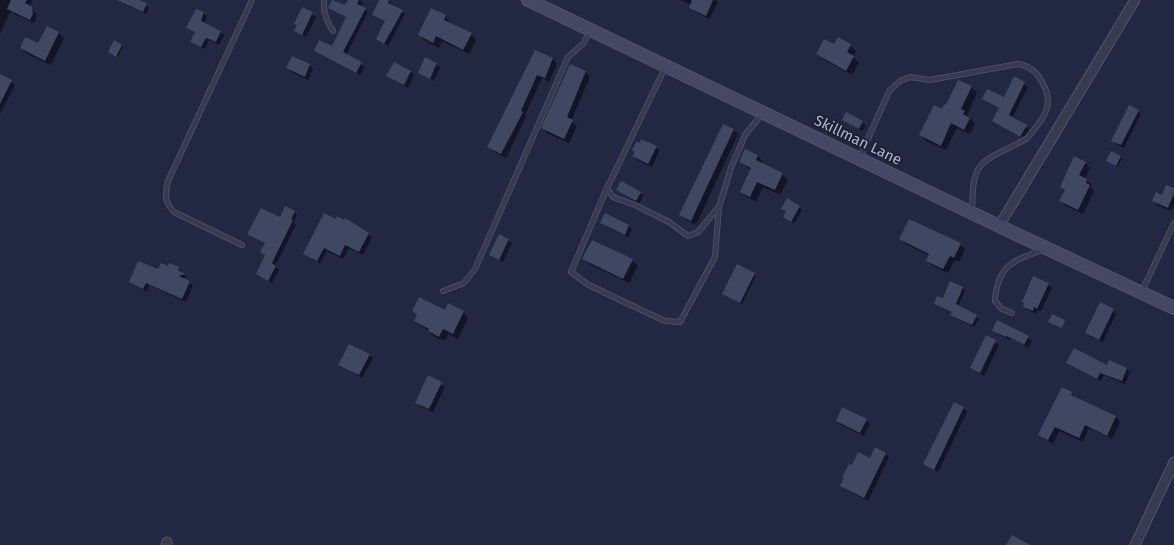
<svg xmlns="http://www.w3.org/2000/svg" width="1174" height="545" font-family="'Fira Sans',sans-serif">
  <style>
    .shadow { fill: #0007 }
    .building { fill: #404763 }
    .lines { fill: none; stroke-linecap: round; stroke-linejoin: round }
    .lane-casing { stroke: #51566b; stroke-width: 6 }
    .street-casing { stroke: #51566b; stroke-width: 11 }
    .secondary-casing { stroke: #51566b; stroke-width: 14 }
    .lane { stroke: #363b50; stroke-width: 4.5 }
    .street { stroke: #363b50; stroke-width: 9 }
    .secondary { stroke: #444864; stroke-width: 12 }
    .labels { text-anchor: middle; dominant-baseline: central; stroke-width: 4; stroke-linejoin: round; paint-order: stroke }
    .street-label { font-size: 15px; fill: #b3b6cb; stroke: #1b2035 }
  </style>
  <rect width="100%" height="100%" fill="#222841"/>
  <g class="shadow">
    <path d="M0,0H33L29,7L36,13V18L34,23L10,12L0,34Z"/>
    <path d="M121,0H136L149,8L146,14L124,4Z"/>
    <path d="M349,0H360L363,3L361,7L368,12L346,55L365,67L360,75L319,54L316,50L332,48L347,18L330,8L346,7Z"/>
    <path d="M381,0L389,1L392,4L391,6L405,14L388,46L377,39L386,22L374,14Z"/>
    <path d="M680,0H716L718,2L709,19L694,11L691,8L692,5Z"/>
    <path d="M302,9L316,17L306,37L295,30L298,26L295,24Z"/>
    <path d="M204,13L207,16L204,24L220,32L224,35L219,45L209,40L205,49L192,42L196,33L188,28Z"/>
    <path d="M445,16L450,22V24L471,34L476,40L469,54L442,41L439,48L425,41L419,35Z"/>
    <path d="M59,33L64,38L51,65L27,54L21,48L39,45Z"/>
    <path d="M121,46L123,47L118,57L111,54Z"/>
    <path d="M835,46H850L856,51L853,57L859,63L852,75L823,59L817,54Z"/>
    <path d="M535,52L553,59L557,64L549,82L542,78L525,115L526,117L506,158L493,151L489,147Z"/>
    <path d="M292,57L310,66L313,69L308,80L291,72L287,68Z"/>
    <path d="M436,64L440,68L434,81L420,73Z"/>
    <path d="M570,66L586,72L590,77L571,121L577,126L569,143L547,133L543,128Z"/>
    <path d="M411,72L414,75L408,88L388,76Z"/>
    <path d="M0,76L15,85L0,114Z"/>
    <path d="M1015,78L1028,87L1012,118L1029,129L1024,140L993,121L1000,109L983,99L1004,98Z"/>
    <path d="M971,87L977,93L967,115L975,124L970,134L957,128L946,150L926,141L921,135L942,110Z"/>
    <path d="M1138,111L1141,114L1124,148L1116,144L1113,140Z"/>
    <path d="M843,120L862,122L866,126L862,131Z"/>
    <path d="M733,130L738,134L696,225L685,219L681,215Z"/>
    <path d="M656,147L659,151L652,167L637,160L634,156Z"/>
    <path d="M746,151L758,156L763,162L762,164L782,174L788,180L780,195L763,187L756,202L747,197L741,192L751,170L741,162Z"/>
    <path d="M1120,157L1122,158L1118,167L1107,161Z"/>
    <path d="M1085,163L1090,168L1085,179L1092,185L1091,187L1094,191L1083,214L1066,206L1061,201L1065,191L1061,187Z"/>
    <path d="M617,190L640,193L643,196L639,204Z"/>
    <path d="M1174,190V204L1171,211L1157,205L1154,201Z"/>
    <path d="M799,207L802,210L794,224L784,217L787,213L782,208Z"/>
    <path d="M294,212L297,215L294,223L296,225L275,266L279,270L272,283L257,274L266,256L262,252L266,244L249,234Z"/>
    <path d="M606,215L629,226L632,229L628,237L605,226L602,223Z"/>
    <path d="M345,220L372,237L363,255L349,248L343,259L327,251L320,264L305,254L337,221H344Z"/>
    <path d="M901,239L960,245L965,249L959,262L955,260L948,273L932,265L927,260L930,256L906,244Z"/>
    <path d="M508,240L512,243L503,262L494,258L491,255Z"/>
    <path d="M584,258L632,260L638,266L629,283L589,264Z"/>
    <path d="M737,266L756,276L742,304L723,294Z"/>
    <path d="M178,268L182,272L181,273L187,277L183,279L193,285L186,302L149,285L147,292L130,282L159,271Z"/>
    <path d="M1048,284L1052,288L1041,311L1038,310L1036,314L1028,310L1024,307Z"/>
    <path d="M963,288L965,290L958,307L979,319L974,327L954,317L953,313L935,304Z"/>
    <path d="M1113,310L1116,314L1103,342L1090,337L1087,333Z"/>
    <path d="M445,312H463L468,318L458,339L448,334L445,341L435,337L415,321Z"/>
    <path d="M998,321L1028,337L1032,341L1028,348L1011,338L1010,340L997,334L994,331Z"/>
    <path d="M986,337L999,345L984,376L971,368Z"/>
    <path d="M369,355L373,358L362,378L340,364Z"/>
    <path d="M1068,363L1126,369L1130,372L1125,384L1104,375L1101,381L1071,366Z"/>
    <path d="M428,377L445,387L433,412L420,406L416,402Z"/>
    <path d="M1071,393L1075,398L1116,417L1120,422L1112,439L1089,428L1083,442L1059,431L1053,444L1039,435Z"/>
    <path d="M963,408L967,412L938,472L925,464Z"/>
    <path d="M866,420L870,424L864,436L841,425L837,421Z"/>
    <path d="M885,454L889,457L868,501L845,489L842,486L852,467Z"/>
  </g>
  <g class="building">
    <path d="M11,0H27L25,3L32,7L33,14L30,20L7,9Z"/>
    <path d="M117,0H139L147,3L143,12Z"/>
    <path d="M332,0L345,5L348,0H359L357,4L366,8L343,52L362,62L356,73L314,51L319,40L332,46L346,17L328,8Z"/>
    <path d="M379,0H389L388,3L403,10L384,44L376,39L385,21L372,15Z"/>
    <path d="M692,0H713L706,16L689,8Z"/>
    <path d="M302,7L313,12L302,35L294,31L297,25L294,24Z"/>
    <path d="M431,8L446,15L444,20L472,33L463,50L436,36L433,43L418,35Z"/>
    <path d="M196,9L204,12L201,21L221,31L216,42L206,38L201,47L190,42L195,32L186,28Z"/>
    <path d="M47,26L59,32L45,61L20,48L25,37L38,43Z"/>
    <path d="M838,37L851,44L847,52L854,56L846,71L816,54L824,39L834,44Z"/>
    <path d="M114,40L122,45L116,57L108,52Z"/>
    <path d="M535,50L553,58L545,78L537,75L521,111L523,112L501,154L487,147Z"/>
    <path d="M292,56L310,64L305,77L286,68Z"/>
    <path d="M425,57L437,63L430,79L418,73Z"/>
    <path d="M394,62L411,71L404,85L386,76Z"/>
    <path d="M570,64L586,71L567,117L573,120L564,139L541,128Z"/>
    <path d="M0,74L12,80L0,104Z"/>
    <path d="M1014,76L1025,82L1009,115L1027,125L1020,137L992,121L999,108L982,99L987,89L1004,97Z"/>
    <path d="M958,80L972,86L961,109L965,111L963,114L970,118L964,130L951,123L941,146L919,135L934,105L942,109L944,104L946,105Z"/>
    <path d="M1129,105L1139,110L1121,145L1111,141Z"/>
    <path d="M846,112L863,121L859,129L842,120Z"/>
    <path d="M723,124L734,129L691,221L679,215Z"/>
    <path d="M641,139L657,146L648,164L632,156L635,152L632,150L637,141L640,143Z"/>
    <path d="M745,149L758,155L756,160L783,173L775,190L757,182L750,197L740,192L751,168L739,162Z"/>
    <path d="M1111,151L1121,156L1116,166L1106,161Z"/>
    <path d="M1074,156L1086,162L1079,175L1087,179L1086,183L1090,185L1078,210L1059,201L1065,190L1060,187Z"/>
    <path d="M621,181L641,192L636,201L616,190Z"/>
    <path d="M1166,185L1174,188V193L1168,208L1152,201L1156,192L1162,195Z"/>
    <path d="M787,198L800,206L791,222L783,217L786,211L781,209Z"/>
    <path d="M285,206L295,211L291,219L293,220L272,263L276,266L268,281L256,274L265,255L260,252L265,243L247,234L261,208L280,217Z"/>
    <path d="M324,213L336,219L337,216L344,220L345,218L369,233L359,252L345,245L340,256L324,248L317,261L303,254Z"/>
    <path d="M605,213L629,225L625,235L600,223Z"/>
    <path d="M909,219L961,243L954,258L950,256L943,269L926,261L929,254L899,239Z"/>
    <path d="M499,234L509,239L499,260L489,255Z"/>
    <path d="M592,240L633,259L623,279L582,259Z"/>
    <path d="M138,261L158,269L161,263L168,266L169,263L179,267L178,270L185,274L179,276L190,281L182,299L146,283L143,289L129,282Z"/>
    <path d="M737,264L755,273L740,303L722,294Z"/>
    <path d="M1033,276L1049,283L1037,309L1034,307L1033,311L1023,307L1024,303L1022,302Z"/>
    <path d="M950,281L963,287L956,304L977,315L972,325L950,315L952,312L934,304L937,296L943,298Z"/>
    <path d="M419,297L445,310L448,303L464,311L453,334L443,329L439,337L428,331L429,329L414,321L417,314L412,311Z"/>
    <path d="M1100,302L1114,309L1099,340L1085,333Z"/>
    <path d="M1052,314L1065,320L1062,328L1048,322Z"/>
    <path d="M997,320L1029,336L1024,345L1007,336L1006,337L992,331Z"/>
    <path d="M986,335L996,340L980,373L970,368Z"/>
    <path d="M349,344L370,354L359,375L338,365Z"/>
    <path d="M1074,348L1107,365L1109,360L1127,368L1122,381L1100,373L1097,379L1066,363Z"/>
    <path d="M428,375L442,382L429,409L415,403Z"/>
    <path d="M1062,387L1072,392L1071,395L1116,416L1107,436L1085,425L1079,438L1055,427L1048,440L1038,435Z"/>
    <path d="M954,402L964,407L934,470L923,464Z"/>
    <path d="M842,407L867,419L860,433L836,421Z"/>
    <path d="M875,447L886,453L864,498L840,486L844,478L842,477L849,464L852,465L858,452L870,458Z"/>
    <path d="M1012,535L1030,545H1006Z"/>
  </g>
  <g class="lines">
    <defs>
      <g id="lane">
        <path d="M324,0C323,12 326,21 333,31"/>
        <path d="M665,68L607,188L571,272L587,284L620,300L665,321L680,322L715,257L719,207L731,168L745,135L763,113"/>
        <path d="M860,157L878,116L890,90L900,81L910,77L930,80L1018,64C1031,66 1038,73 1043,84C1052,100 1048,112 1037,126C1034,130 1030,135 1027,138C1013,148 995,152 983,163C971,174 973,196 972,211"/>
        <path d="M607,188L613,197L635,205L669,222L688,236L698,232L718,208"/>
        <path d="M242,245L174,212C164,202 165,194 168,181L252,0"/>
        <path d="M443,291L464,283L475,269L568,57L584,43L590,30"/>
        <path d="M1142,291L1174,223"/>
        <path d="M1012,313L1002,309L995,301C997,266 1013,260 1043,250"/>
      </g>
      <g id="street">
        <path d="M999,226L1135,0"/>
        <path d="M166,545L167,542"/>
        <path d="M1135,545L1174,462"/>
      </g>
      <path id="secondary" d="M528,0L999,226L1174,308"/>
    </defs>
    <use href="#lane" class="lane-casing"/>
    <use href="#street" class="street-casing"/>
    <use href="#secondary" class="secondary-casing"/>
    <use href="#lane" class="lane"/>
    <use href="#street" class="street"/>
    <use href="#secondary" class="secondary"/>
  </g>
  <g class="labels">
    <g class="street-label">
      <text transform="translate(858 140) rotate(26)">Skillman Lane</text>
    </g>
  </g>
</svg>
